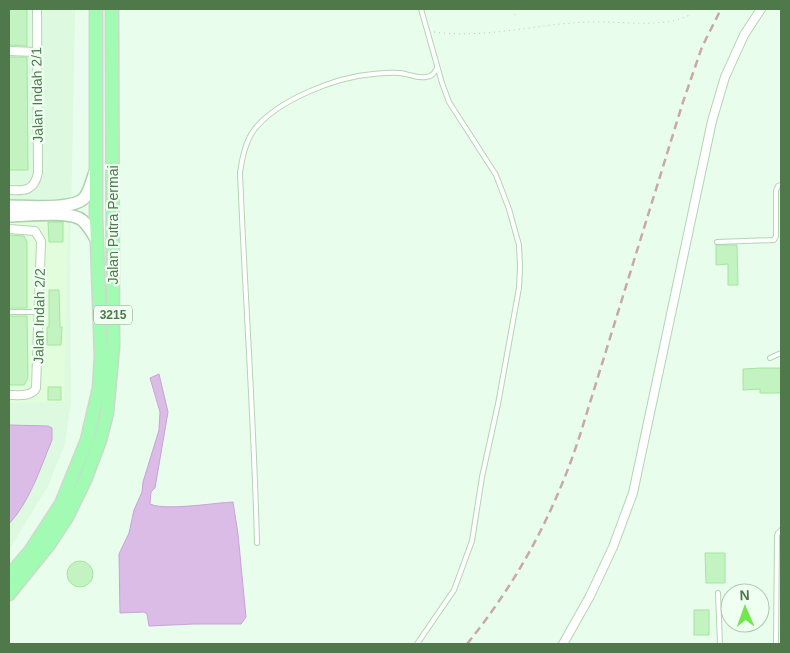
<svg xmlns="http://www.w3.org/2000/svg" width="790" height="653" font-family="Arial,sans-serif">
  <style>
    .residential { fill: #ddfae0 }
    .commercial { fill: #e1fddc }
    .water { fill: #dabce7; stroke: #c9a2d9 }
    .building { fill: #c2f3c0; stroke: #a4e6a0 }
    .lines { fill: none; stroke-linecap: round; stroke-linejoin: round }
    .lane-casing { stroke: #b4d4b4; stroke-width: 6 }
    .street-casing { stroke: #b4d4b4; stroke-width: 10 }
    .secondary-casing { stroke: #acd2ac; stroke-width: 14 }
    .primary-casing { stroke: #ced9cd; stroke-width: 15 }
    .path { stroke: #a5d8a2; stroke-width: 1; stroke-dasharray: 1 4; stroke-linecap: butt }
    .lane { stroke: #fff; stroke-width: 4 }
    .street { stroke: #fff; stroke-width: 8 }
    .secondary { stroke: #fff; stroke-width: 11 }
    .primary { stroke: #a1fbb2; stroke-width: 12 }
    .rail { stroke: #c8a9a6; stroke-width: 2.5; stroke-dasharray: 8 5; stroke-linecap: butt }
    .labels { text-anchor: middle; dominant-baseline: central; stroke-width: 4.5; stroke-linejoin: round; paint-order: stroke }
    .shield { fill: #effff2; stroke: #7fa07d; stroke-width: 1 }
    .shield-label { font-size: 12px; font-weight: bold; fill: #4f784b }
    .street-label { font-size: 14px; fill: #4f784b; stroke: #effff2 }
  </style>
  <rect width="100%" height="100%" fill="#e9fdec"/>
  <path class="residential" d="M9,9H75V22L70,269L71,402L65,444L48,486L9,550Z"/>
  <path class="commercial" d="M9,221H68L64,402L9,403Z"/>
  <g class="water">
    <path d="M159,374L168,412L155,488L151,492L150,504C166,511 213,503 233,502L238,534L246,617L241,624H194L149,626L147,614L144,612L120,613L119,554L129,533L134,510L142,492L143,482L159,430L160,412L150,378Z"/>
    <path d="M9,425L48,426L52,428V440C40,469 30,501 9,524Z"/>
  </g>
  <g class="building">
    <path d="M9,9H27V46L9,45Z"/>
    <path d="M9,57H27L28,170H9Z"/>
    <path d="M48,222H63V242H49Z"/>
    <path d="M9,235L24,236L27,242V308H9Z"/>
    <path d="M716,245H737L738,285H728V264L716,265Z"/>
    <path d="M49,290H59L60,327H62L61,345H47V327H49Z"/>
    <path d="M9,316H27L28,378L24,385H9Z"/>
    <path d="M761,368H781V393H760V389L743,390V369Z"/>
    <rect x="48" y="387" width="13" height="13"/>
    <path d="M705,553H725V583H706Z"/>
    <circle cx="80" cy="574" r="13"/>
    <rect x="694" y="610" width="15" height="25"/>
  </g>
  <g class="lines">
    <defs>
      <g id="lane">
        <path d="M717,242L774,240L776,236V191L778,186L781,185"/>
        <path d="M9,312H39"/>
        <path d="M770,358L781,353"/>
        <path d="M257,543C254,419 245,296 240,173C242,158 245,142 254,130C277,100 336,77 373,74C382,73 391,72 400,73C409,74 417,79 426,77C433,76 434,73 437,68"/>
        <path d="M718,593L720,644"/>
        <path d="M417,644L454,590L472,541L482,477L498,404L519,288L520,267L519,245L509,209L496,175L449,102L442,83L421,9"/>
        <path d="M776,644L777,536L778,533L781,530"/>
      </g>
      <g id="street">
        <path d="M9,51L36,52"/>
        <path d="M9,190C25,191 34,191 38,173L37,9"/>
        <path d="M9,229L35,231L41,241L36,388C32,397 18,395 9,395"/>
        <path d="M563,644L590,596L613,547L633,493L712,121L725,77L744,35L761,9"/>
      </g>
      <g id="secondary">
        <path d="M9,206C25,206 75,211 85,197C90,190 92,180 95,172"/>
        <path d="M9,216C25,216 69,210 82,220C88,225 92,232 96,239"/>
      </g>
      <g id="primary">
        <path d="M9,576L31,550L61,504L87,440L99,388L101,356L96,217V9"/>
        <path d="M9,594L50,543L67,517L85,480L100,440L107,413L113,347L112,9"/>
      </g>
    </defs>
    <use href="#lane" class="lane-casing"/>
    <use href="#street" class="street-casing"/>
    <use href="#secondary" class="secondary-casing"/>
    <use href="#primary" class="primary-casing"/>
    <g class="path">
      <path d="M515,9V15"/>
      <path d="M434,32C486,39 536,24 587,22C615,21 645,26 672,21C678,20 684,17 690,15"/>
    </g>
    <use href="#lane" class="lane"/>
    <use href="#street" class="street"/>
    <use href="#secondary" class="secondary"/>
    <use href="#primary" class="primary"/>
    <path class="rail" d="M467,644C518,581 555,512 580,435L683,102L702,47L721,9"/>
  </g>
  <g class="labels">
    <rect class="shield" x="94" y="305.5" width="38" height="19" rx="4"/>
    <g class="shield-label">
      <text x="113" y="315">3215</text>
    </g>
    <g class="street-label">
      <text transform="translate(37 95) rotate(-91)">Jalan Indah 2/1</text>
      <text transform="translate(113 225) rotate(-90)">Jalan Putra Permai</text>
      <text transform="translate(39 316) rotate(-89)">Jalan Indah 2/2</text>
    </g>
  </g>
  <rect width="790" height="653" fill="none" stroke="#4f784b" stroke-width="20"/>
  <g transform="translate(745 608) rotate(358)"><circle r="24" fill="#effff2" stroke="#afc9af"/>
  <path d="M0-4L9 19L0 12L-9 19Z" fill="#6fe74d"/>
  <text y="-8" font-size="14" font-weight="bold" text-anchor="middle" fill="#4f784b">N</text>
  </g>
</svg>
